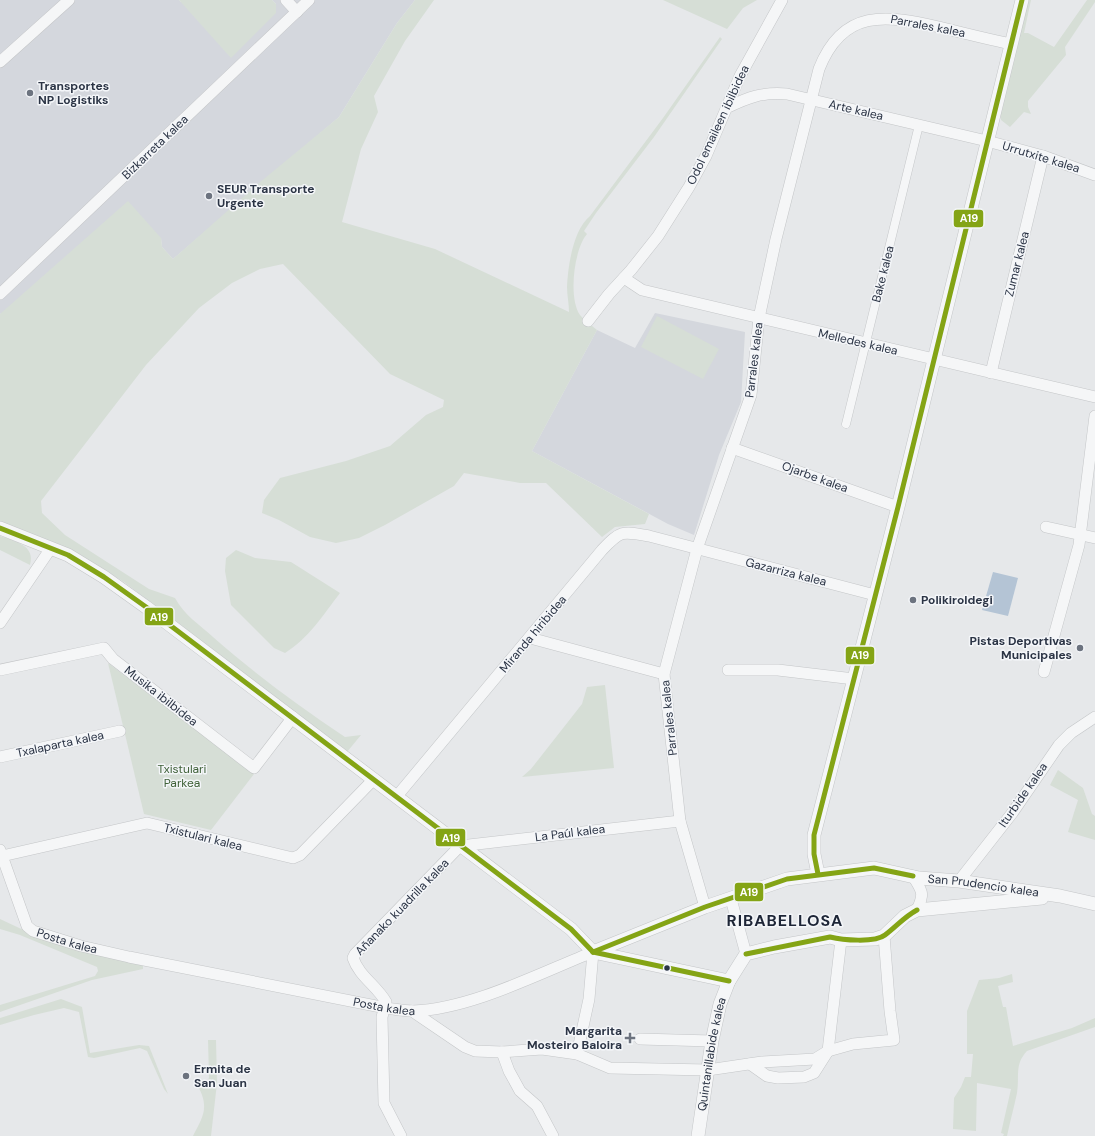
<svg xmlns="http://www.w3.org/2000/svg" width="1095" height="1136" font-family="'DM Sans',sans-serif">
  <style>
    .built { fill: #d4d7dd }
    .green { fill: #d6ded6 }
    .water { fill: #b4c4d5 }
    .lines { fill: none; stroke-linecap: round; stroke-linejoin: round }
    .pedestrian-casing { stroke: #c4c6c8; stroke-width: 9 }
    .minor-casing { stroke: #c4c6c8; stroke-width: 12 }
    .tertiary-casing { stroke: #c4c6c8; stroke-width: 14 }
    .pedestrian { stroke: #f5f6f7; stroke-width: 8 }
    .minor { stroke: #f5f6f7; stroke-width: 11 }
    .tertiary { stroke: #f5f6f7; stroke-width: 13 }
    .bus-1-casing { stroke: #f4f6f9; stroke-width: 8 }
    .bus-1 { stroke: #84a415; stroke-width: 5 }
    .poi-dot { fill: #6c737f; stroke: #f4f6f9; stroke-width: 1.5 }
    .bus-dot { fill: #2b3445; stroke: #f4f6f9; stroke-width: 1.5 }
    .labels { text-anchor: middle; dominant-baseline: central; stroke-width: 3; stroke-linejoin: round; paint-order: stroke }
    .street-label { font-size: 12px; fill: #2b3445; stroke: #f4f6f9 }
    .poi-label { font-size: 12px; font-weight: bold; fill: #2b3445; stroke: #f4f6f9; text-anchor: start }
    .park-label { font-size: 12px; fill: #3f6138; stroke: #f4f6f9 }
    .district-label { font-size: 16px; font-weight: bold; letter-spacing: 1px; fill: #1d2536; stroke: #f4f6f9 }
    .line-badge { stroke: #f4f6f9; stroke-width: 1.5 }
    .badge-label { font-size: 11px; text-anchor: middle; font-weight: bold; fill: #fff }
  </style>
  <rect width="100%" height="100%" fill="#e6e8ea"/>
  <g class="built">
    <path d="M0,0H179L181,2L276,4L272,0H415L397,23L339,117L173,259L162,247L161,238L0,314Z"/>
    <path d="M655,313L745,332L741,402L719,455L694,535L668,524L532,451L597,330L635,348Z"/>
  </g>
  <g class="green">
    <path d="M179,0H272L276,4V13L231,58Z"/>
    <path d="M415,0H434L405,41L374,96L378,112L361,149L342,222L435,249L569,312C569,304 567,295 567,287C568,266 573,230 590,216L663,118L720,37L722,39L654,137L596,213L584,231L587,234C574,249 568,298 580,315C584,320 591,325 597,330L532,451L649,514L645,524L615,527L602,537L546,483H520L464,473L454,486L385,525L359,538L336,543L310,537L279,520L262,513L264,500L280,478L346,461L390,446L426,415L443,407L444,400L390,374L283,264L260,269L232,283L199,308L146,365L41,501L42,513L65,535L149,589L175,598C184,615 200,625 213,637C255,674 299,706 345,737L361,735L347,752L124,582L79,554L0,521V314L128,201L161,238L162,247L173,259L259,183L339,117L397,23Z"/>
    <path d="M663,0H757L743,8L727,29Z"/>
    <path d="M1028,0H1031L1024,33H1028L1054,47L1087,0H1095V2L1065,47L1066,55L1028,101V107L1031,114L1024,112L1010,127L1001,120L1000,111Z"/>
    <path d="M657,316L719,349L703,379L641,347Z"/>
    <path d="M0,536C14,541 36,545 30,565L0,550Z"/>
    <path d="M236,550L255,558L291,562L340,593C323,615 309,638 285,653L274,648L231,605L225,571L226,558Z"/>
    <path d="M108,663L254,774L211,830L144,814Z"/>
    <path d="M605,685L614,768L522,777L531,769L582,704L587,687Z"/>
    <path d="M1058,770L1083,788L1092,814L1095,816V840L1068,832L1078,800L1050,785Z"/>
    <path d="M0,919L32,934L143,964V969L92,980L0,1012V1005L95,976L98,971L97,967L20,935L0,929Z"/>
    <path d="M1012,974L1013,982L998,986L1003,1007H1006L1013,1046L1072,1028L1095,1018V1027L1027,1051C1014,1065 1020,1076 1017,1093C1014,1107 1010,1122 1007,1136H1003L1004,1134L1001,1133L1011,1089L977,1083L976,1131L953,1129L954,1098L961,1087L965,1077H971L973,1054H967V1011L979,980L999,978Z"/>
    <path d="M61,999L82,1007L90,1053L139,1045L149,1046L168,1094L164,1089L147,1051L140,1048L94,1058L88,1057L79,1012L64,1008L34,1015L0,1025V1018Z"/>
    <path d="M208,1040H216L217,1083L211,1136H193C203,1117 209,1108 199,1088L207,1086L209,1077Z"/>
  </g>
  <path class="water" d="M993,572L1018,578L1008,616L982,610Z"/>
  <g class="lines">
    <defs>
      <path id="pedestrian" d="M846,424L919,125"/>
      <g id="minor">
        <path d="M286,0L297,12"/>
        <path d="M0,62L69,0"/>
        <path d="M726,108C749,97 762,92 787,94L987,141L1043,156L1095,175"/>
        <path d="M624,278L642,290L1095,397"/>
        <path d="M0,294L309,0"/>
        <path d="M588,321L609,294L631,270L658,236L689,187L706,156L740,76L782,0"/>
        <path d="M991,373L1043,156"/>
        <path d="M732,448L898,507"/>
        <path d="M1046,527L1095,538"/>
        <path d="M0,623L51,548"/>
        <path d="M530,638L664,674"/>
        <path d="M0,670L104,648L113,659L254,768L293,717"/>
        <path d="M728,670H778L854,679"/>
        <path d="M1044,672L1079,545L1095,416"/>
        <path d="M0,757L120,731"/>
        <path d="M397,796L602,550C621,530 622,531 649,536L875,595"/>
        <path id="s1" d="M0,850L27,926L33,931L81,946L129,957L386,1008C394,1009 404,1011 413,1011C471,1009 540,973 593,952L589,999L577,1054"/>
        <path d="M2,856L147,823L293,858L300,855L374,779"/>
        <path d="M913,876C922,892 925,892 917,910"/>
        <path d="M959,881L1013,812L1059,745L1071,733L1095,717"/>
        <path d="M731,899L746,954"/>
        <path d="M705,907L680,821L664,674L697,549L751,395L759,318L776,239L819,69C843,8 886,15 939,27C963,33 987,39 1011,44"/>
        <path d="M412,1011L465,1047L475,1051L502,1052L542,1049L577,1054L610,1068L708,1070L762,1062L815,1059L828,1051L853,1044L894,1040L890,1011L884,936"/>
        <path d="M640,1039L712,1041"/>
        <path d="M502,1052L509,1071L520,1091L537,1106L553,1136"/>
        <path d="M750,1064L767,1076L778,1078L804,1077L814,1073L828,1051L841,940"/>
        <path d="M401,1136L384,1103L382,1017L386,1002C377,986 359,976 353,958L355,954L460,846L680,821"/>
      </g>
      <g id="tertiary">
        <path d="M0,528L68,555L104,577L146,607L571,929L593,952"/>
        <path d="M818,874L814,854V835L898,507L1022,0"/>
        <path id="s2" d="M593,952L705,907L787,879L874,868L919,878L959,881L1060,896L1095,904"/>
        <path d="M593,952L729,981"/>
        <path id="s3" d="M698,1136L712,1041L720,1004L729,981L746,954L774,947L830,937L841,940L875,939L884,936L905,916L917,910L1042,898"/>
      </g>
    </defs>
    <use href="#pedestrian" class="pedestrian-casing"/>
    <use href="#minor" class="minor-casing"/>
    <use href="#tertiary" class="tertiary-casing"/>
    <use href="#pedestrian" class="pedestrian"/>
    <use href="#minor" class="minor"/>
    <use href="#tertiary" class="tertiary"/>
    <defs>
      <g id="bus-1">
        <path d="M0,528L68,555L104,577L146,607L571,929L593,952"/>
        <path d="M818,874L814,854V835L898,507L1022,0"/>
        <path d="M593,952L705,907L787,879L874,868L913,876"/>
        <path d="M593,952L729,981"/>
        <path d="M746,954L830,937C842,940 875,943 885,935C897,926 904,917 917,910"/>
      </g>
    </defs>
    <use href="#bus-1" class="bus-1-casing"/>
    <use href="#bus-1" class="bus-1"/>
  </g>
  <g class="poi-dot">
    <circle cx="30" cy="93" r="4"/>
    <circle cx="209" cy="196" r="4"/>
    <circle cx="913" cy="600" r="4"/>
    <circle cx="1080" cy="648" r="4"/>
    <path d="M628 1032h4v4h4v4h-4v4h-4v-4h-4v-4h4z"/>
    <circle cx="186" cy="1076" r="4"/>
  </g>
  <circle class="bus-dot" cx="667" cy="968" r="3.5"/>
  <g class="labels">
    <g class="street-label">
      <text transform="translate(928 26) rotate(11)">Parrales kalea</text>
      <text transform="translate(856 110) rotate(13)">Arte kalea</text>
      <text transform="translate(718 125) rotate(-65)">Odol emaileen ibilbidea</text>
      <text transform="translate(155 147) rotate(-44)">Bizkarreta kalea</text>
      <text transform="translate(1041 157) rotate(17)">Urrutxite kalea</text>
      <text transform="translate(1017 264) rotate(-76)">Zumar kalea</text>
      <text transform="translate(883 274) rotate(-76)">Bake kalea</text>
      <text transform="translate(858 342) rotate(13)">Melledes kalea</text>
      <text transform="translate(754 360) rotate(-83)">Parrales kalea</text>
      <text transform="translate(815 477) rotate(20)">Ojarbe kalea</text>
      <text transform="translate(786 572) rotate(14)">Gazarriza kalea</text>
      <text transform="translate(533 634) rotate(-50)">Miranda hiribidea</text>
      <text transform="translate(161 696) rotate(38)">Musika ibilbidea</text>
      <text transform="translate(669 718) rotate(-96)">Parrales kalea</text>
      <text transform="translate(60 744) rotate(-12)">Txalaparta kalea</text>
      <text transform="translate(1023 795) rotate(-55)">Iturbide kalea</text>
      <text transform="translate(570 833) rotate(-7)">La Paúl kalea</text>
      <text transform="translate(203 837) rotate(14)">Txistulari kalea</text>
      <text stroke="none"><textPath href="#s2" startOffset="406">San Prudencio kalea</textPath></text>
      <text transform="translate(402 907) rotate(-46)">Añanako kuadrilla kalea</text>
      <text stroke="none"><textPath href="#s1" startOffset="124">Posta kalea</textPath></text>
      <text stroke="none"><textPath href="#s1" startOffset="448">Posta kalea</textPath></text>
      <text stroke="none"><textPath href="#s3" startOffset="83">Quintanillabide kalea</textPath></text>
    </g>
    <g class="poi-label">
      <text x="38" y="86">Transportes<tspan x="38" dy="14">NP Logistiks</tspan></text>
      <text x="217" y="189">SEUR Transporte<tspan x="217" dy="14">Urgente</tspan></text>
      <text x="921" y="600">Polikiroldegi</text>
      <text x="1072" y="641" text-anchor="end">Pistas Deportivas<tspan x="1072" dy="14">Municipales</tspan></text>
      <text x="622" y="1031" text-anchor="end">Margarita<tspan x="622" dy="14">Mosteiro Baloira</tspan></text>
      <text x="194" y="1069">Ermita de<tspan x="194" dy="14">San Juan</tspan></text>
    </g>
    <g class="park-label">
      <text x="182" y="769">Txistulari<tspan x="182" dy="14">Parkea</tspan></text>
    </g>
    <g class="district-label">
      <text x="785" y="920">RIBABELLOSA</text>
    </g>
  </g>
  <g class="line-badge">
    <rect x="953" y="209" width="31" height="19" rx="4" fill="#84a415"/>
    <rect x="144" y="607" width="30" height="19" rx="4" fill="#84a415"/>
    <rect x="845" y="646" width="30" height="19" rx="4" fill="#84a415"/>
    <rect x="435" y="828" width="31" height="19" rx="4" fill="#84a415"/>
    <rect x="734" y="882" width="30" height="20" rx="4" fill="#84a415"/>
  </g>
  <g class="badge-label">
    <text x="969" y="222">A19</text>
    <text x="159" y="621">A19</text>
    <text x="860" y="659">A19</text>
    <text x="451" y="842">A19</text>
    <text x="749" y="896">A19</text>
  </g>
</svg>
